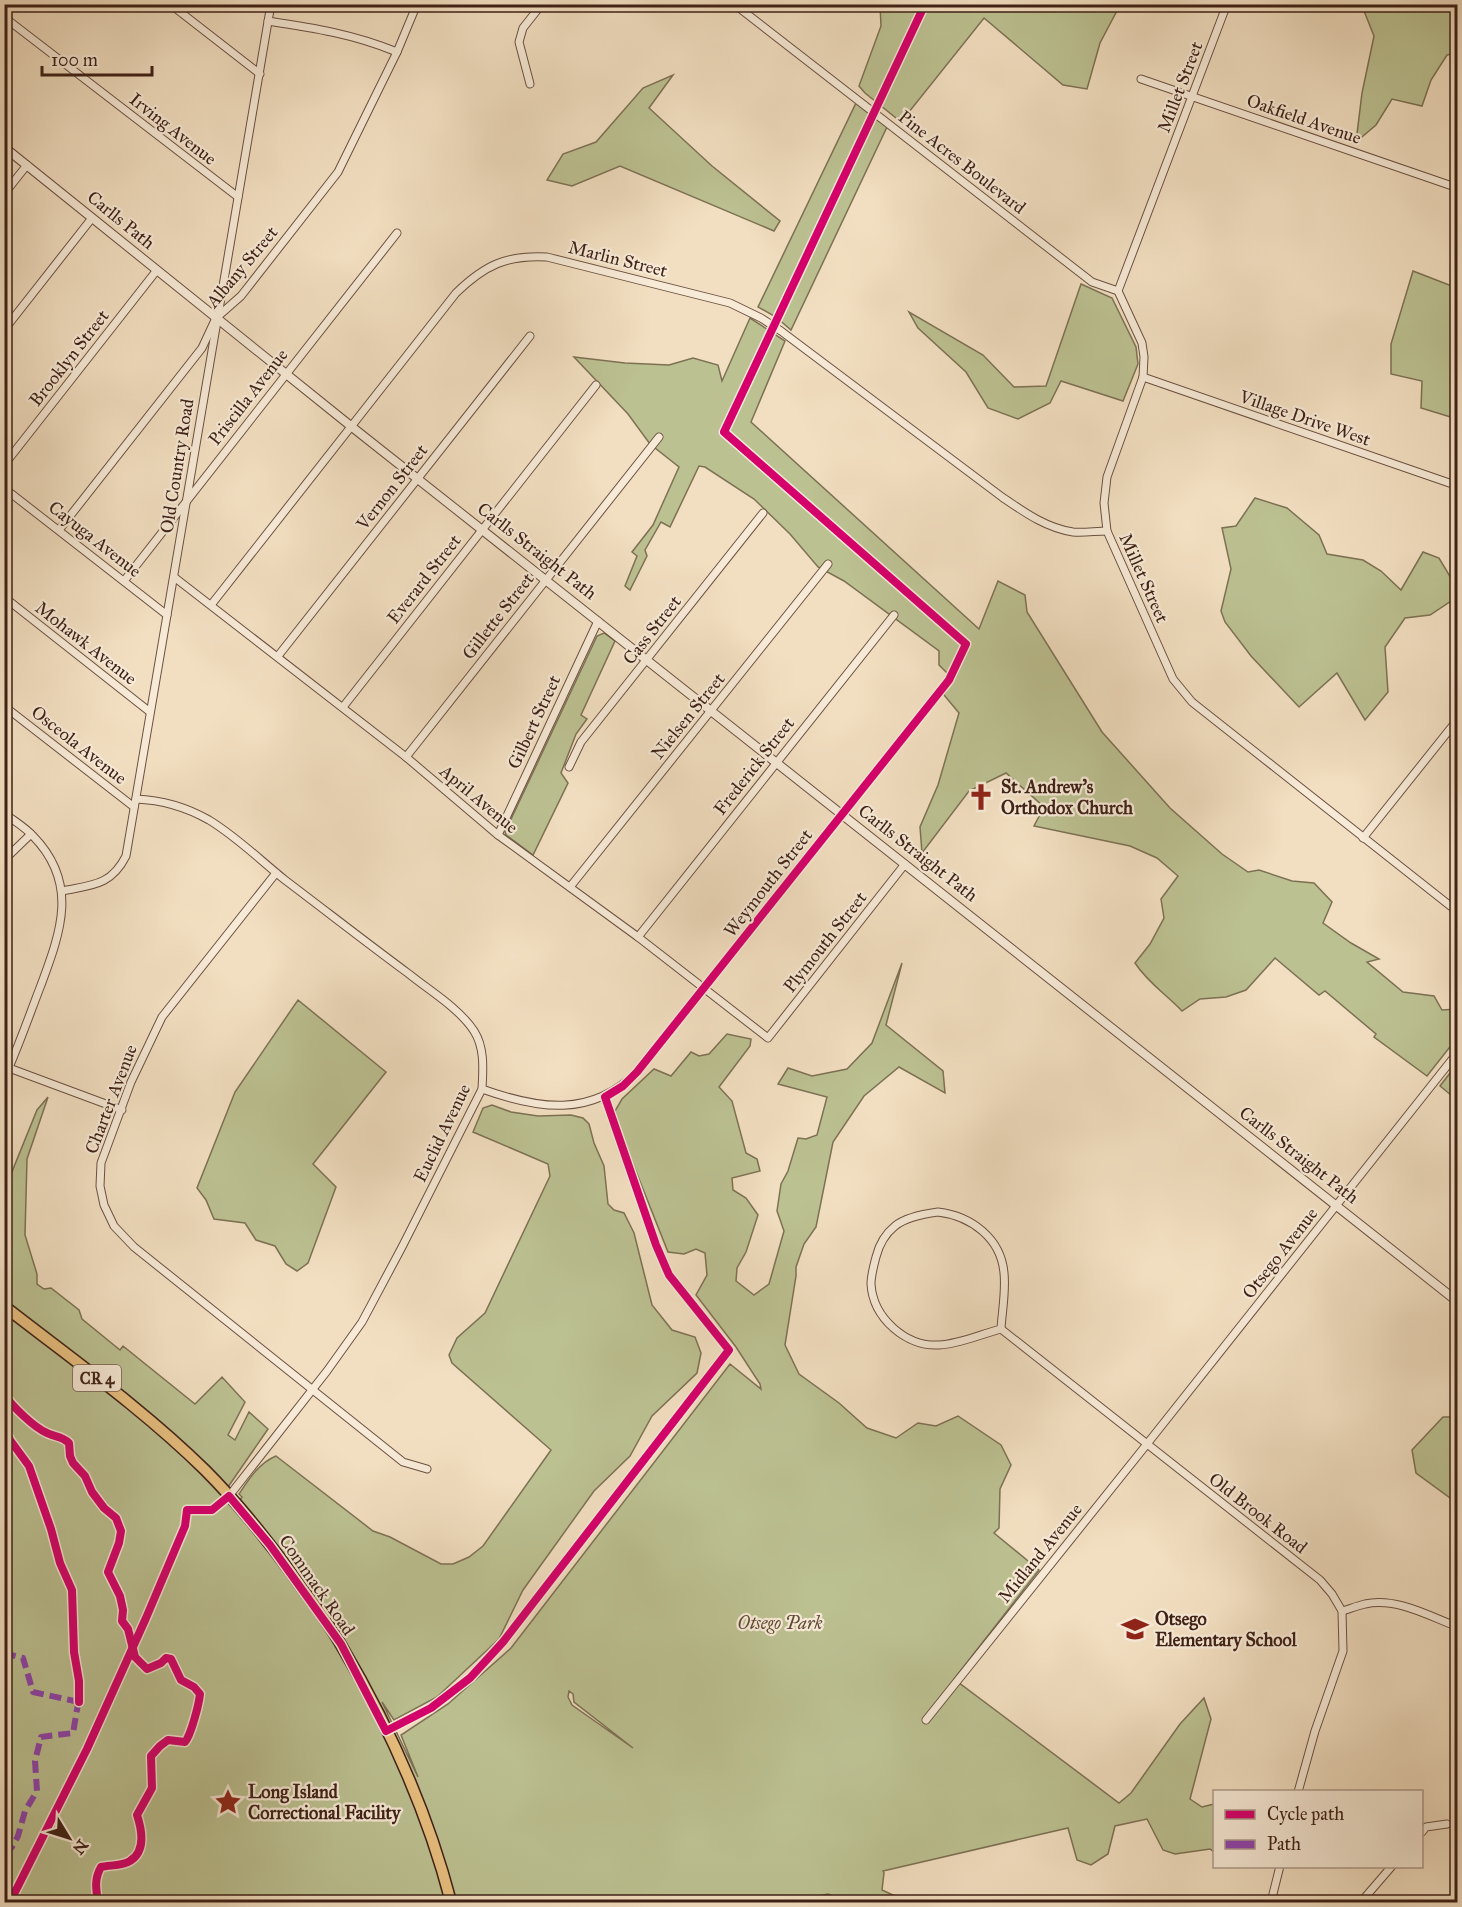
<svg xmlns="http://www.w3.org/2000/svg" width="1462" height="1907" font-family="'IM FELL Great Primer',serif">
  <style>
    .green { fill: #bcc192; stroke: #7d7154; stroke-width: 1.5; fill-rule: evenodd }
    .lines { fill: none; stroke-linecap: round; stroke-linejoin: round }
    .minor-casing { stroke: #6b5042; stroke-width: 9 }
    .tertiary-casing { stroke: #6b5042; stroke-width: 10 }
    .primary-casing { stroke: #3e2117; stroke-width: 13 }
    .minor { stroke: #f7ead7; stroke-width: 7 }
    .tertiary { stroke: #f7ead7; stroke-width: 8 }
    .primary { stroke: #e9c080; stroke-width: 10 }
    .quiet { stroke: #8e44ad; stroke-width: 6; stroke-dasharray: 12 6; stroke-linecap: butt }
    .cycleway-casing { stroke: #f7ead7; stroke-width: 11 }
    .cycleway { stroke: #d6006c; stroke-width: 8 }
    .labels { text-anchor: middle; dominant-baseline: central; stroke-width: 4.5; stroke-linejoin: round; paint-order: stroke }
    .shield { fill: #f7ead7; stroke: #765d51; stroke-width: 1.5 }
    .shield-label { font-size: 16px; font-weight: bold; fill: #3e2117 }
    .street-label { font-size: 18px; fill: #3e2117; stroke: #f7ead7 }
    .poi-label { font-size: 18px; font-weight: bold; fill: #3e2117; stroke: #f7ead7; text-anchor: start }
    .park-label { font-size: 18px; font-style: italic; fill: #5e4936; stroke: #f7ead7 }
  </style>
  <rect width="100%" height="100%" fill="#f2dfc1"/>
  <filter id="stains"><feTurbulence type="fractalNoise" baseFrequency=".00333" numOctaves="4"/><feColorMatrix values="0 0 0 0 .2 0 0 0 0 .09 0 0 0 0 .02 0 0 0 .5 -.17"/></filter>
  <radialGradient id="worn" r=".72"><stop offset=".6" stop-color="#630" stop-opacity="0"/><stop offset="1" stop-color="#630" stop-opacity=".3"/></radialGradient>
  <g class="green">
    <path d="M880,5V4L1120,5L1100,43L1087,89L1063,85L984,18L901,122L865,93L859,86L881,26Z"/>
    <path d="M1326,5H1401L1413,11L1415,5H1457V53L1447,55L1431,80L1422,106L1392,99L1376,125L1356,142L1362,93L1374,36L1362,6Z"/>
    <path d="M673,75L649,108L712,166L780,221L774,231L620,166L572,186L547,180L563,154L596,142L643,88Z"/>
    <path d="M856,103L887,127L791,330L776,317L758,307Z"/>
    <path d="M1413,271L1457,288V350L1452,366L1457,368V419L1421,408L1422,381L1391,374V344Z"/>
    <path d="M1081,284L1112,298L1136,347L1138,364L1123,401L1061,381L1050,403L1018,419L988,408L966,372L918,328L909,312L983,355L1014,387L1046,386Z"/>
    <path d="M750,318L785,341L751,422L979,629L998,581L1025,595L1027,612L1102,732L1170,808L1222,854L1248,872L1259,870L1292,881L1314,883L1332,902L1323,923L1351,943L1379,959L1367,962L1403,992L1434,996L1442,1010L1457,1009V1038L1427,1076L1374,1037L1376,1034L1325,991L1319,995L1275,958L1246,990L1226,997L1200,999L1182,1011C1166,994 1148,983 1135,963L1150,944L1164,918L1161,899L1178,876L1157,858L1130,846L1034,826L1044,807L1006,773L969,791L922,853L920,827L938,785L959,713L944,695L951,681L949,675L939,665V651L844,581L818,567L790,534L754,499L705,467L699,466L670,527L661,522L645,550L647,556L630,590L625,586L637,556L632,552L653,525L679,467L650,444L628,414L574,357L625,363L669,365L693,358L718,365L722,381Z"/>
    <path d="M1255,498L1287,508L1319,535L1327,554L1363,560L1381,571L1401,590L1423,552L1439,558L1457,588V597L1430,615L1405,618L1385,647L1388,692L1365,720L1337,673L1299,707L1251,656L1225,622L1221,611L1231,569L1222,528L1236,526Z"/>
    <path d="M604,633L615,641L581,715L587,719L576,734L561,773L568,783L533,855L506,835L505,832L597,636Z"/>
    <path d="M902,963L886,1025L943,1071L945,1093L899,1067L864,1096L833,1142L816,1227L804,1244L796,1267V1276L785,1345L799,1374L839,1403L867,1428L896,1438L918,1423L936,1426L958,1416L1001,1445L1011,1465L1000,1489L999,1528L994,1533L1039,1570L954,1679L1119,1803L1131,1793L1180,1724L1204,1698L1211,1719L1190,1799L1202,1807L1214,1804V1852L1210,1849L1175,1854L1163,1850L1147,1819L1115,1826L1108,1854L1091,1865L1077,1860L1068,1828L883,1871L884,1873L882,1890L908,1902H848L828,1894L790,1902L746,1901L735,1902H5V1189L37,1110L48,1097L27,1159L25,1235L37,1274V1284L44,1289L51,1288L79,1310L82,1319L120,1350L123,1346L195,1404L222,1377L245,1402L228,1435L235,1440L249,1412L268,1429L228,1487L240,1500L242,1497L239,1494C249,1479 259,1463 276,1456L373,1531L390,1537L441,1564H453L469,1557L483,1546L551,1450L452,1363L449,1355L457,1338L485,1313L550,1176L548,1164L473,1132L483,1108L492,1105L511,1112L538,1116L571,1115L583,1118L589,1124L594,1143L604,1166L608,1204L614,1210L624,1213L634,1233L652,1305L672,1330L695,1337L701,1353L697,1373L652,1416L630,1456L594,1491L523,1590L499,1639L437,1697L394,1720L382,1702L418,1777L401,1735L448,1704L511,1648L730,1364L761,1389L760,1384L736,1347L696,1295L707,1275L705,1253L696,1249L684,1254L668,1252L620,1131L615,1111L622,1099L654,1069L671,1076L691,1052L699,1056L709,1054L727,1034L751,1039L750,1046L719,1087L732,1101L746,1153L757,1159L760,1171L732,1178L733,1190L746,1198L758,1215L746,1252L737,1268L736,1281L754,1295L769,1284L784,1231L777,1211L781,1184L788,1171L798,1138L806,1139L817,1135L827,1097L778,1084L788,1068L812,1076L847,1069L872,1043ZM569,1691L573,1694L574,1702L633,1748L572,1705L568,1697Z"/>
    <path d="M298,1000L386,1072L313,1164L336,1187L308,1263L297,1271L286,1264L275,1246L256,1240L245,1223L214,1219L206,1200L197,1188L235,1092Z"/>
    <path d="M1457,1064V1100L1440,1086Z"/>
    <path d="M1443,1417H1457V1503L1416,1473L1412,1450Z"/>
  </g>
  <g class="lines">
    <defs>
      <g id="minor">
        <path d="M170,4L260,74"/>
        <path d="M734,4L1092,282L1118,291"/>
        <path d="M1227,4L1118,291L1142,343L1144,357L1143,377L1107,477L1104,503L1107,531L1173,679L1192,702L1458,912"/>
        <path d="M4,17L238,197"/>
        <path d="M268,21C314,28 353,34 397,52"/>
        <path d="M1141,79L1458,188"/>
        <path d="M530,84L519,42L523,28L542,4"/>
        <path d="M4,194L27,165"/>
        <path d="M4,330L92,218"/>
        <path d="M1143,377L1458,486"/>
        <path d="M4,465L157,270"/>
        <path d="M4,488L167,615"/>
        <path d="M59,530L202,348L216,318L241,296L338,172L397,52L417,4"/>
        <path d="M174,577L406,757L498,835L638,937L768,1038L905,864"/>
        <path d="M124,581L397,233"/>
        <path d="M4,597L150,712"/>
        <path d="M211,605L456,293C485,265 506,255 547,257L730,303L761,318L781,331L1002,497C1024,512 1046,528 1073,532C1084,533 1096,531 1107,531"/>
        <path d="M278,656L530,336"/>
        <path d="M4,706L134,807"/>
        <path d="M343,707L596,385"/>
        <path d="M406,757L659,437"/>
        <path d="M569,767L581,742L763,513"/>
        <path d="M136,799C162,800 186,807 209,820C237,837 260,860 285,880C326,911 367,943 409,974C430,991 459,1008 474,1031C485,1048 483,1070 482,1089L402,1247L362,1322L327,1371L229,1496"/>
        <path d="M4,813C14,821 25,827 33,836C79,883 61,931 41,985C29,1016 18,1048 4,1079"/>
        <path d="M498,835L598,621"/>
        <path d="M1363,838L1458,719"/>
        <path d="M4,860L31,834"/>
        <path d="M276,873L162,1017L131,1082L101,1163L100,1186L104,1205L114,1226L134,1247L403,1462L427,1469"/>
        <path d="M570,887L828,564"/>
        <path d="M62,891C91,885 111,886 126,856L271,4"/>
        <path d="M638,937L894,615"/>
        <path d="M9,1068L122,1110"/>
        <path d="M482,1089C538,1109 591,1118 637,1072L949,680"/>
        <path d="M938,1212C971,1216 1001,1238 1004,1273C1006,1292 1002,1311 1001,1329C981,1334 960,1344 939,1345C906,1347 873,1318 871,1284C871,1275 874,1265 876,1257C879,1245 885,1234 895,1226C906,1217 923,1214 938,1212Z"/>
        <path d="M1001,1329L1320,1580L1332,1594L1342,1611L1343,1651L1315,1731L1298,1792"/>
        <path d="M1342,1611C1349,1609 1357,1606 1365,1604C1396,1597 1429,1616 1458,1627"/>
        <path d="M926,1720L1147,1444L1458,1052"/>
        <path d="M386,1731L431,1708L470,1678L503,1642L729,1350"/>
        <path d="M1422,1832L1426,1827L1447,1824"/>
        <path d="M1271,1902L1280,1866"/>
        <path d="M1361,1902L1392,1866"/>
      </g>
      <path id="tertiary" d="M4,147L352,427L1458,1302"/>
      <path id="primary" d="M4,1306C72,1359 143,1409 205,1470C237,1502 265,1537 292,1574C308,1597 327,1620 341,1645C388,1724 428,1814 451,1902"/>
    </defs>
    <use href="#minor" class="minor-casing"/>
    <use href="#tertiary" class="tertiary-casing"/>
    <use href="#primary" class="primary-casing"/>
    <use href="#minor" class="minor"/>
    <use href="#tertiary" class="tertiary"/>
    <use href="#primary" class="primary"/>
    <g class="quiet">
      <path d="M4,1653L23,1658L33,1692L79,1702"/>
      <path d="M4,1853L12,1847L18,1836L25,1811L37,1791L35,1761L41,1737L73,1733L79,1698"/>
    </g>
    <defs>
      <g id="cycleway">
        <path d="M4,1393C10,1405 35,1428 47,1433C55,1437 62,1436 69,1443L70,1456L73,1463L85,1476L92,1492L104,1508L116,1518L121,1531L119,1543L108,1572L120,1596L123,1610L122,1621L128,1629L135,1657L147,1669L161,1663L166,1658L171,1659L181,1680L194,1687L200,1694C199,1704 191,1735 185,1742L168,1740L160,1746L151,1756L152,1788L137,1815C142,1830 146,1851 130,1861C123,1866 109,1865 101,1867C94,1879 96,1889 98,1902"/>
        <path d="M4,1428L10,1440L29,1466L51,1529L60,1563L72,1590L74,1652L79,1681V1702"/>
        <path d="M10,1902L87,1749L146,1618L185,1526L187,1510H212L229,1496L270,1545L341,1644L386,1731L431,1708L470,1678L503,1642L729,1350L669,1275L656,1245L605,1097L623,1086L637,1072L949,680L966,644L724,432L925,4"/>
      </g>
    </defs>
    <use href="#cycleway" class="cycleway-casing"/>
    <use href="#cycleway" class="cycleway"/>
  </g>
  <defs>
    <symbol id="church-bare" viewBox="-9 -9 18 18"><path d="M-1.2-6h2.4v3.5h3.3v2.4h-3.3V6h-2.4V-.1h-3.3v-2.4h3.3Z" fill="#8f2418" stroke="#f7ead7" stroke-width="2.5" paint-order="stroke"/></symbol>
    <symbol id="school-bare" viewBox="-9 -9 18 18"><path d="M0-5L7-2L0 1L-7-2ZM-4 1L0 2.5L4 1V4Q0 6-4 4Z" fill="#8f2418" stroke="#f7ead7" stroke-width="2.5" paint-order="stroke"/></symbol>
    <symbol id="sight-bare" viewBox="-9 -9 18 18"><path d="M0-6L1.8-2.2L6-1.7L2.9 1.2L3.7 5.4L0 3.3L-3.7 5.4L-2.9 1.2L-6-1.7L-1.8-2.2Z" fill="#8f2418" stroke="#f7ead7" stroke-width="2.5" paint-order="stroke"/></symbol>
  </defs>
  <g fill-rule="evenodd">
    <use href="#church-bare" x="962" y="778" width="38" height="38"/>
    <use href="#school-bare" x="1116" y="1610" width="38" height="38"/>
    <use href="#sight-bare" x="209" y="1783" width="38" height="38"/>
  </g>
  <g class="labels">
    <rect class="shield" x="73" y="1365" width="48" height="26" rx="4.5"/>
    <g class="shield-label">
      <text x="97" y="1378">CR 4</text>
    </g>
    <g class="street-label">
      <text transform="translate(1180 87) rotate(-69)">Millet Street</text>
      <text transform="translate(1304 119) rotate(19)">Oakfield Avenue</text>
      <text transform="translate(173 129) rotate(38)">Irving Avenue</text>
      <text transform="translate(962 162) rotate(38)">Pine Acres Boulevard</text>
      <text transform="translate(121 220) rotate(39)">Carlls Path</text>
      <text transform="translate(618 259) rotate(14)">Marlin Street</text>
      <text transform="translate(242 267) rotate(-50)">Albany Street</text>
      <text transform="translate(69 358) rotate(-52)">Brooklyn Street</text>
      <text transform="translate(248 397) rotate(-52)">Priscilla Avenue</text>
      <text transform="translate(1305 418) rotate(19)">Village Drive West</text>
      <text transform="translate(177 466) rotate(-81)">Old Country Road</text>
      <text transform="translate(392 487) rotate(-52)">Vernon Street</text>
      <text transform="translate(95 539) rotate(38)">Cayuga Avenue</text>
      <text transform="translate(537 551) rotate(38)">Carlls Straight Path</text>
      <text transform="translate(1144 578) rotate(66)">Millet Street</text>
      <text transform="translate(424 579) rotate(-52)">Everard Street</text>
      <text transform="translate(498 616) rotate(-52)">Gillette Street</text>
      <text transform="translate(652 630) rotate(-52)">Cass Street</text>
      <text transform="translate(86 643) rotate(38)">Mohawk Avenue</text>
      <text transform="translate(688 716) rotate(-51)">Nielsen Street</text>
      <text transform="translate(534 722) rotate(-65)">Gilbert Street</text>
      <text transform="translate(79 745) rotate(38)">Osceola Avenue</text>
      <text transform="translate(754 766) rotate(-52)">Frederick Street</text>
      <text transform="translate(479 799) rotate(40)">April Avenue</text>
      <text transform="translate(918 853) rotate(38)">Carlls Straight Path</text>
      <text transform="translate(768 883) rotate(-52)">Weymouth Street</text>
      <text transform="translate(825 942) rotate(-52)">Plymouth Street</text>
      <text transform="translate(111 1099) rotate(-69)">Charter Avenue</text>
      <text transform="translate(442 1133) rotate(-64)">Euclid Avenue</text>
      <text transform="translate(1299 1155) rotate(38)">Carlls Straight Path</text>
      <text transform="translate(1280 1253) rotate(-52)">Otsego Avenue</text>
      <text transform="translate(1258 1513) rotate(38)">Old Brook Road</text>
      <text transform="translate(1040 1553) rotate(-51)">Midland Avenue</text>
      <text transform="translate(317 1585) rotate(55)">Commack Road</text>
    </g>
    <g class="poi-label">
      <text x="1001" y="787">St. Andrew's<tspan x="1001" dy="21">Orthodox Church</tspan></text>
      <text x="1155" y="1619">Otsego<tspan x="1155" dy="21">Elementary School</tspan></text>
      <text x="248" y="1792">Long Island<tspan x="248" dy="21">Correctional Facility</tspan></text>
    </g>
    <g class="park-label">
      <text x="780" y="1623">Otsego Park</text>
    </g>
  </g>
  <rect width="1462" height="1907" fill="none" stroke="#f2dfc1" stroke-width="24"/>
  <rect x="6" y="6" width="1450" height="1895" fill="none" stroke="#3e2117" stroke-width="3"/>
  <rect x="12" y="12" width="1438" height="1883" fill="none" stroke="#3e2117" stroke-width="1.5"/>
  <rect x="1213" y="1790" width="210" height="78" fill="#f7ead7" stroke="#ad9a8a" stroke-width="1.5"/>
  <rect x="1225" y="1810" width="30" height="9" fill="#d6006c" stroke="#ad9a8a" stroke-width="1.5"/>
  <text x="1267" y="1820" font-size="18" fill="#3e2117">Cycle path</text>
  <rect x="1225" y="1840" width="30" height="9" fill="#8e44ad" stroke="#ad9a8a" stroke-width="1.5"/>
  <text x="1267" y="1850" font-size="18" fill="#3e2117">Path</text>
  <g transform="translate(69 1838) rotate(128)" stroke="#f7ead7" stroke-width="4.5" paint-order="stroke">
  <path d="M0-4.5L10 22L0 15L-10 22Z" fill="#3e2117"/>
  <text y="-9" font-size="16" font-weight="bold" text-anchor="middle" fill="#3e2117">N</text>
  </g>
  <path d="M42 66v9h110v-9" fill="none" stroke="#3e2117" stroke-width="3"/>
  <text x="51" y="66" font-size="18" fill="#3e2117" stroke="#f7ead7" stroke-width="4.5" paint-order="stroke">100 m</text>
  <rect width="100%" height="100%" filter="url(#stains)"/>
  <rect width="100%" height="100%" fill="url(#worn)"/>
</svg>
